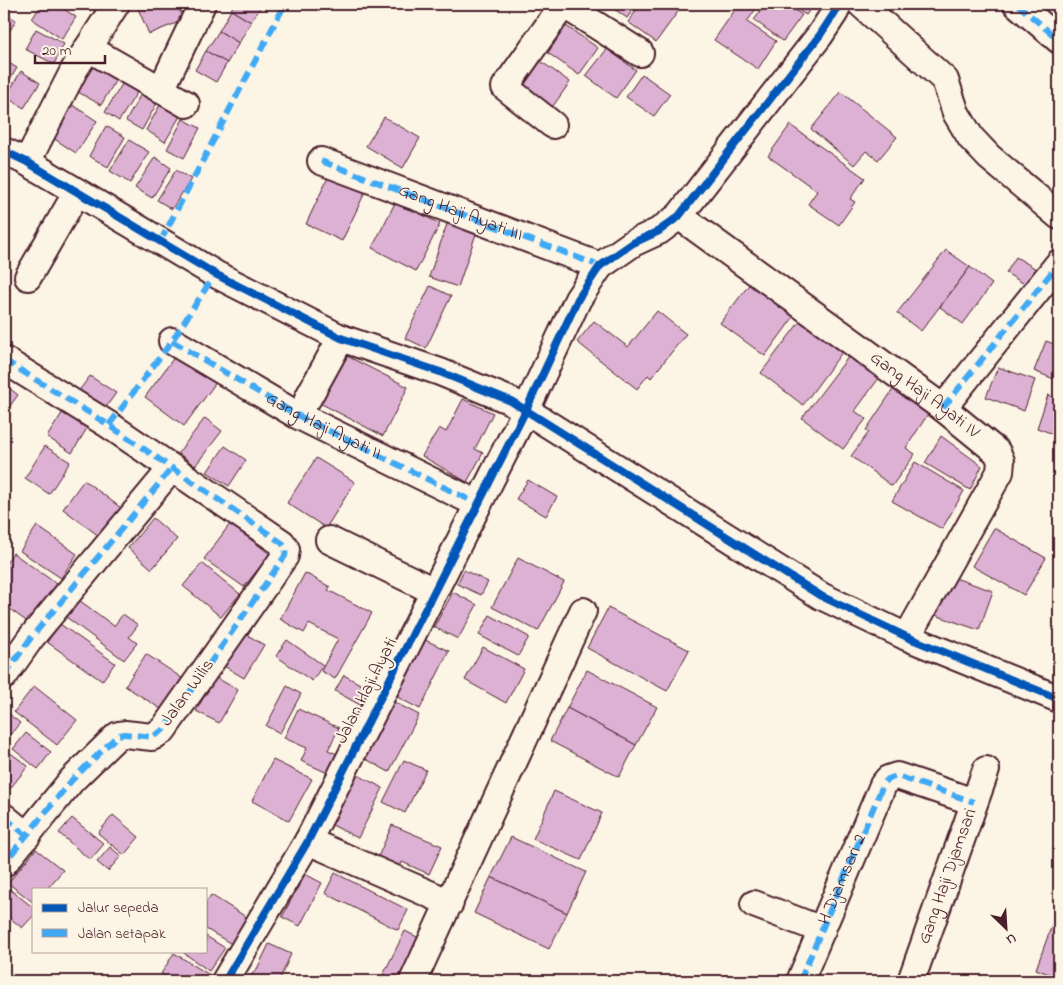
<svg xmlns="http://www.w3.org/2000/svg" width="1063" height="985" font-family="'Indie Flower',sans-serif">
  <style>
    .building { fill: #ddb1d4; stroke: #4a1f2b }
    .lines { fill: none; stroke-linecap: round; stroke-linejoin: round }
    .minor-casing { stroke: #4a1f2b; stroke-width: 30 }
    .minor { stroke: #fcf5e5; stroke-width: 26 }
    .quiet { stroke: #3fa9f5; stroke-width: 6; stroke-dasharray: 12 6; stroke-linecap: butt }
    .cycleway-casing { stroke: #fcf5e5; stroke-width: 11 }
    .cycleway { stroke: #0057b8; stroke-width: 8 }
    .labels { text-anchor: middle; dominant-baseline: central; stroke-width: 4; stroke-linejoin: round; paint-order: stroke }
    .street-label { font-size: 18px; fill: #4a1f2b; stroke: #fcf5e5 }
  </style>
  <rect width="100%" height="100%" fill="#fcf5e5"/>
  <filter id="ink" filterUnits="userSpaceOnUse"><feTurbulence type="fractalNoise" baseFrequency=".02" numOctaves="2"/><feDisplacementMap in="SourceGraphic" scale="10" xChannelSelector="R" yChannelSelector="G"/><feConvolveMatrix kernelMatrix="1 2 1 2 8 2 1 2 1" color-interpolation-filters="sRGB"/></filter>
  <g filter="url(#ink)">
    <g class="building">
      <path d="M42,4H56L76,17L62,39L32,19Z"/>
      <path d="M136,4H177L184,20L149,34Z"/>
      <path d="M234,4H262L251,22L231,10Z"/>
      <path d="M607,4H637L627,18Z"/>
      <path d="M641,4H678L682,6L656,42L628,22Z"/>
      <path d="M739,4H759L747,22L776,41L758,69L714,40Z"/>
      <path d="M766,4H786L802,15L783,41L754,20Z"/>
      <path d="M788,4H814L806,15Z"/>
      <path d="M231,10L251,22L239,43L219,31Z"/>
      <path d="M4,13L16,20L4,41Z"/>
      <path d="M566,26L598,48L579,75L548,53Z"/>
      <path d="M36,29L64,44L54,64L25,49Z"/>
      <path d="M219,31L239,43L227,63L206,51Z"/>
      <path d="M607,49L636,70L616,98L586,76Z"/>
      <path d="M206,51L227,63L216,82L195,70Z"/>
      <path d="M99,55L123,68L101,105L78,92Z"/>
      <path d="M4,60L17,68L4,89Z"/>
      <path d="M539,60L570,82L546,116L515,94Z"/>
      <path d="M21,71L40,83L24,108L6,97Z"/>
      <path d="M642,74L670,94L654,116L626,97Z"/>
      <path d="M124,81L139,89L119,121L105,112Z"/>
      <path d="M142,92L158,101L142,130L126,121Z"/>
      <path d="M841,92L897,137L878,160L866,151L854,165L811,129Z"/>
      <path d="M71,104L97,121L76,153L50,136Z"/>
      <path d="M160,105L180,116L165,142L146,130Z"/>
      <path d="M384,117L420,138L403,168L366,146Z"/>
      <path d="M183,119L200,128L184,158L167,149Z"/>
      <path d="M790,125L865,178L850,199L855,202L839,225L808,204L817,191L768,156Z"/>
      <path d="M106,126L125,137L108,167L89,156Z"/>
      <path d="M129,140L149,152L130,183L110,171Z"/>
      <path d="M155,157L171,168L152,198L135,188Z"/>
      <path d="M332,169L368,186L342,241L306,224Z"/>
      <path d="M176,170L191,179L172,209L157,200Z"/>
      <path d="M396,201L440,224L416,271L372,248Z"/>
      <path d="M448,221L477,231L458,287L429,277Z"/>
      <path d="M946,250L970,267L921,331L897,313Z"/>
      <path d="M1016,257L1038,270L1028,286L1006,273Z"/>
      <path d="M970,267L992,284L963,324L940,307Z"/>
      <path d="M751,282L795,315L765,356L720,323Z"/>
      <path d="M430,286L451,296L426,348L405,338Z"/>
      <path d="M657,311L686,334L651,378L648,375L637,389L577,342L594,321L628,347Z"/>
      <path d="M801,320L843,351L803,405L761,373Z"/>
      <path d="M1046,341L1059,346V381L1034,371Z"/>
      <path d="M178,352L217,381L184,426L145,397Z"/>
      <path d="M341,353L408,387L383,436L316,401Z"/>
      <path d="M849,356L879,378L855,411L866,419L843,449L802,418Z"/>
      <path d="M998,367L1035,380L1024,411L986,397Z"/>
      <path d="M90,376L116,393L101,414L75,396Z"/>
      <path d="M4,384L18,395L4,414Z"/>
      <path d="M894,388L930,411L906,448L915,454L892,486L851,456L869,432L866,430Z"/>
      <path d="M1048,395L1059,399V436L1037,428Z"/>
      <path d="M463,399L493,413L475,449L483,453L467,482L422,456L439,428L446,432Z"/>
      <path d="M64,410L89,425L72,453L47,437Z"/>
      <path d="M205,418L222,431L195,466L178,453Z"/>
      <path d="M941,436L982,466L970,490L925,463Z"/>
      <path d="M45,446L70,462L49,494L25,478Z"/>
      <path d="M225,446L246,460L229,486L207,472Z"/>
      <path d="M316,458L355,482L326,528L287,503Z"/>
      <path d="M915,462L964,491L942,529L892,501Z"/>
      <path d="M84,480L121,508L99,536L63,509Z"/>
      <path d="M528,480L557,497L546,516L516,499Z"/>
      <path d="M153,518L177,539L152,569L128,548Z"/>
      <path d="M230,524L270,554L244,587L204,559Z"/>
      <path d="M37,526L77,554L61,578L20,551Z"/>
      <path d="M994,528L1046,558L1024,595L972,566Z"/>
      <path d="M13,553L57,584L29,623L4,605V566Z"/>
      <path d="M518,558L564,582L538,631L492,607Z"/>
      <path d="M202,563L240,594L221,617L183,586Z"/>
      <path d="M464,570L488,582L481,595L457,584Z"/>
      <path d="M305,573L330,587L328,590L372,613L335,679L321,671L338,639L309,624L304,633L280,619Z"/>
      <path d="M949,576L993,591L979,630L935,615Z"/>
      <path d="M453,592L477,605L458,639L434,627Z"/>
      <path d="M79,600L114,626L123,614L138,625L129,637L137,643L124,660L66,617Z"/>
      <path d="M608,608L689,650L667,691L587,648Z"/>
      <path d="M490,615L529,637L518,656L479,635Z"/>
      <path d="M60,624L115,663L102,681L47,642Z"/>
      <path d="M244,633L264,645L244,678L224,666Z"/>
      <path d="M287,640L323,665L312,681L276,656Z"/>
      <path d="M425,640L449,651L420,709L397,697Z"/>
      <path d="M483,647L524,669L506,703L465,680Z"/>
      <path d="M146,654L182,678L161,709L125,686Z"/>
      <path d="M587,670L657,707L636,745L567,708Z"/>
      <path d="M344,675L369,689L360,705L335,691Z"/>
      <path d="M215,677L238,690L219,723L196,711Z"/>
      <path d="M34,686L77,720L57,745L14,712Z"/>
      <path d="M287,686L301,694L280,733L266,726Z"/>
      <path d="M394,702L419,715L389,772L364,758Z"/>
      <path d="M567,708L636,745L619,777L550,741Z"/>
      <path d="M298,709L339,728L328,750L339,755L330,774L301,761L307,748L284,738Z"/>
      <path d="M4,710L20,723L9,736L4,732Z"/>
      <path d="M26,733L51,752L38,769L13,749Z"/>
      <path d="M4,748L28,766L9,790L4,786Z"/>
      <path d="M273,760L312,779L289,821L252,801Z"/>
      <path d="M404,760L426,770L405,813L383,802Z"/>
      <path d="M356,774L383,788L358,838L330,824Z"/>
      <path d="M554,791L602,813L581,860L533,839Z"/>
      <path d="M113,815L139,837L124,855L98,833Z"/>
      <path d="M72,818L104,844L90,860L59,833Z"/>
      <path d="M392,825L442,846L429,874L402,862L397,876L374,866Z"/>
      <path d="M511,837L586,872L567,913L491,877Z"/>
      <path d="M110,847L121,856L108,871L97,862Z"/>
      <path d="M36,849L63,870L47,889H34V903L8,883Z"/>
      <path d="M335,873L408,910L398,930L325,893Z"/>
      <path d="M305,874L322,883L300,926L282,917Z"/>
      <path d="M491,877L567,913L549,949L474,913Z"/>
      <path d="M8,888L34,908V915L22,928L4,913V893Z"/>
      <path d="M211,895L251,920L235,946L206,929V902Z"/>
      <path d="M1053,922L1059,925V978L1036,969Z"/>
      <path d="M405,931L421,939L400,981H380Z"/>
      <path d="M206,936L225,948L209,971L181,951H206Z"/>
      <path d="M269,944L291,954L279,981H247L256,969H257Z"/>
      <path d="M174,953L216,979L215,981H173L161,974Z"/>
    </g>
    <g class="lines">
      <defs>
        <g id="minor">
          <path d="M563,4L640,53"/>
          <path d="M861,4L945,80L956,113L971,138L989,157L1059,216"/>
          <path d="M1017,4L1059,40"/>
          <path d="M88,48L186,104"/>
          <path d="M161,90L202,4"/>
          <path d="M553,125L505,87L563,5"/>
          <path d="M4,151L27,162L215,274L341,338L440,372L511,401L821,596L907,637L1059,699"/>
          <path id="s1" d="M321,161L600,266"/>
          <path d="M27,162L74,70L116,4"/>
          <path id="s2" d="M679,216L943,408L997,452L1001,461L1000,472L907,637"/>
          <path d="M28,277L77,192"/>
          <path id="s3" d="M172,341L297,415L478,504"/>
          <path d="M4,360L109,425L282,543L286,549L285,556L163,730L152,737L125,734L118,735L72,780L4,863"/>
          <path d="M308,398L341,338"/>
          <path d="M943,408L1059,263"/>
          <path d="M329,540L434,591"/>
          <path d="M4,676L30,639L172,468"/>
          <path d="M4,817L27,836"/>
          <path d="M308,841L450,903"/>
          <path d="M754,904L822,930"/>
          <path d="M225,981L308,841L526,410L578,299L600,266L633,243L659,231L679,216L820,35L835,12L838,4"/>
          <path d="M413,981L583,611"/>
          <path d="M800,981L883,785L888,779L897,776L974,802"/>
          <path id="s4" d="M911,981L986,770"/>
        </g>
      </defs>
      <use href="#minor" class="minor-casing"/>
      <use href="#minor" class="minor"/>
      <g class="quiet">
        <path d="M1017,4L1059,40"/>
        <path d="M321,161L600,266"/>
        <path d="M160,242L285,4"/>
        <path d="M172,341L297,415L478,504"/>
        <path d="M4,360L109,425L282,543L286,549L285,556L163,730L152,737L125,734L118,735L72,780L4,863"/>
        <path d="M943,408L1059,263"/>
        <path d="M109,425L172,341L215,274"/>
        <path d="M4,676L30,639L172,468"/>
        <path d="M4,817L27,836"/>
        <path id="s5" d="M800,981L883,785L888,779L897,776L974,802"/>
      </g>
      <defs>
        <g id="cycleway">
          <path d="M4,151L27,162L215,274L341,338L440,372L511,401L821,596L907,637L1059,699"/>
          <path d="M225,981L308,841L526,410L578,299L600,266L633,243L659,231L679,216L820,35L835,12L838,4"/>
        </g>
      </defs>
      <use href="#cycleway" class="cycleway-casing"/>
      <use href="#cycleway" class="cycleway"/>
    </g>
  </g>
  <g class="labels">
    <g class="street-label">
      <text stroke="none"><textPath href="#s1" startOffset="149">Gang Haji Ayati III</textPath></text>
      <text stroke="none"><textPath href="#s2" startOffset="304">Gang Haji Ayati IV</textPath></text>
      <text stroke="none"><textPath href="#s3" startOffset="174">Gang Haji Ayati II</textPath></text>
      <text transform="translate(367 691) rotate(-63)">Jalan Haji Ayati</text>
      <text transform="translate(188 693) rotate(-54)">Jalan Wilis</text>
      <text stroke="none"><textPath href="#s4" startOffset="111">Gang Haji Djamsari</textPath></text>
      <text stroke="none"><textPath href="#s5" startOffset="110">H Djamsari 2</textPath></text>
    </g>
  </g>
  <rect width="1063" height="985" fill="none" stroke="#fcf5e5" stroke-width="20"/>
  <rect x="10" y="10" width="1043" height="965" fill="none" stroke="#4a1f2b" stroke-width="2" filter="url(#ink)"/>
  <rect x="32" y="888" width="175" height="65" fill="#fcf5e5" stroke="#b59f9b"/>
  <rect x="42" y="904" width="25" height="8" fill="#0057b8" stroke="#b59f9b"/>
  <text x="78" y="912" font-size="15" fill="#4a1f2b">Jalur sepeda</text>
  <rect x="42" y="929" width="25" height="8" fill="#3fa9f5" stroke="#b59f9b"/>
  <text x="78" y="938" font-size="15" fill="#4a1f2b">Jalan setapak</text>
  <g transform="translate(1006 928) rotate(155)" stroke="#fcf5e5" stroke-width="4" paint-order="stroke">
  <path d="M0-4L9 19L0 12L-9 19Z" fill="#4a1f2b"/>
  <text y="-8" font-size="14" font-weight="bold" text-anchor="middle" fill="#4a1f2b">U</text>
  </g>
  <path d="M35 55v8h70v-8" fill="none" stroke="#4a1f2b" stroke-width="2.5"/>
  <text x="42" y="55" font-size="15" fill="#4a1f2b" stroke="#fcf5e5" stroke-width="4" paint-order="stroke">20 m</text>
</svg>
